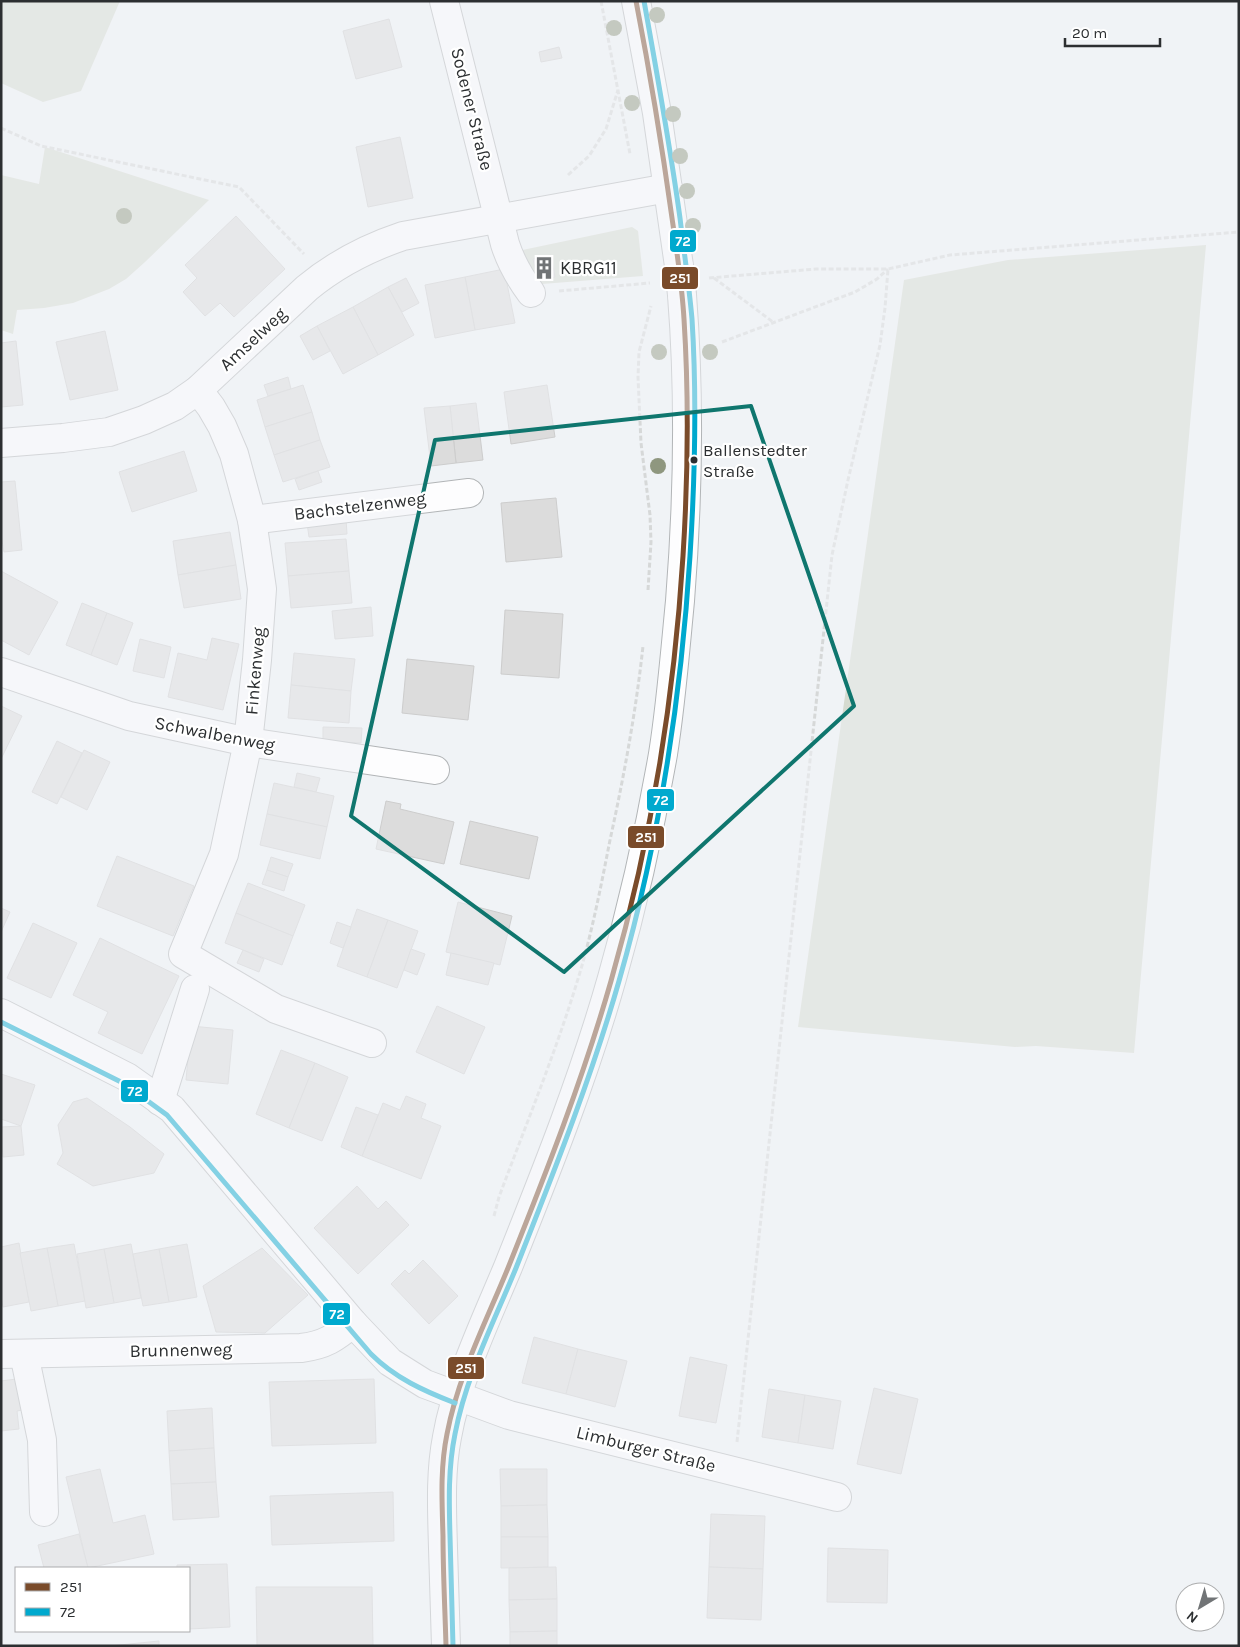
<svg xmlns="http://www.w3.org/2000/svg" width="1240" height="1647" font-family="Karla,sans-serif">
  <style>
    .green { fill: #d6dbd0 }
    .building { fill: #dcdcdc; stroke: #cdcdcd }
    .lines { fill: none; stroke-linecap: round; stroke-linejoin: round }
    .minor-casing { stroke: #b2b5b7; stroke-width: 30 }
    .path { stroke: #d6d8d8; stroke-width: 3; stroke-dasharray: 5 2.5; stroke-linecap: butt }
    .minor { stroke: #fdfdfe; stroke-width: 28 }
    .minor-bridge-casing { stroke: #b2b5b7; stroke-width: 30; stroke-linecap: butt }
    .minor-bridge { stroke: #fdfdfe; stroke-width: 28 }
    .bus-1-casing { stroke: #fff; stroke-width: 9 }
    .bus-2-casing { stroke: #fff; stroke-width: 9 }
    .bus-1 { stroke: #7a4b2a; stroke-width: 5 }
    .bus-2 { stroke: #00a9ce; stroke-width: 5 }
    .tree { fill: #8f977f }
    .marked { fill: none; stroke: #0f766e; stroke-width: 4; stroke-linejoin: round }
    .bus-dot { fill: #2c2f31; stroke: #fff; stroke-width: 2 }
    .labels { text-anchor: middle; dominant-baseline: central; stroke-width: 4.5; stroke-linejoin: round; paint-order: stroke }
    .bus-label { font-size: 17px; fill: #2c2f31; stroke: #fff; text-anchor: start }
    .street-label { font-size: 18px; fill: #2c2f31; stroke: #fff }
    .poi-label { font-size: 18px; fill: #2c2f31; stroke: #fff; text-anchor: start }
    .line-badge { stroke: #fff; stroke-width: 2 }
    .badge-label { font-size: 14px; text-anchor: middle; font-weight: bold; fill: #fff }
  </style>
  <rect width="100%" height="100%" fill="#f0f3f6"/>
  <g class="green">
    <path d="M1,1H120L81,91L43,102L1,83Z"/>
    <path d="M45,147L209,200L145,262L126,279L109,289L73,303L44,308L17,310L13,334L1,330V175L39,184Z"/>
    <path d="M632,227L638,231L643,276L542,284L513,252Z"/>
    <path d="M1206,245L1134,1053L1036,1046L1015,1047L798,1027L904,280L1008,260Z"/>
  </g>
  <g class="building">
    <path d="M389,19L402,67L356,79L343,31Z"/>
    <path d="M559,47L562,58L541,62L539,52Z"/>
    <path d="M400,137L413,198L368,207L356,147Z"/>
    <path d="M236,216L285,269L234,317L220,303L205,316L183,292L197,278L185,265Z"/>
    <path d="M551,255L555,277L538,281L533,259Z"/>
    <path d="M504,269L515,323L475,330L465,277Z"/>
    <path d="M465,277L475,330L435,338L425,285Z"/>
    <path d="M406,278L419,303L402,312L388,287Z"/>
    <path d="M388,287L414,335L378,355L353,307Z"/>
    <path d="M353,307L378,355L343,374L317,326Z"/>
    <path d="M317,326L330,351L313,360L300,336Z"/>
    <path d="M105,331L118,390L70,400L56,342Z"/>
    <path d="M16,341L23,405L1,407V343Z"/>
    <path d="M288,377L291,389L268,396L264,385Z"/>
    <path d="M303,385L312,412L265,427L257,400Z"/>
    <path d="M547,385L555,437L511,444L504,392Z"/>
    <path d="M476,403L483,460L456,463L450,406Z"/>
    <path d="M450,406L456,463L431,466L424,408Z"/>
    <path d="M312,412L320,440L274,455L265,427Z"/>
    <path d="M320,440L330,467L283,482L274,455Z"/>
    <path d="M184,451L197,491L132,512L119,472Z"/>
    <path d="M318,471L322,482L299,490L295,479Z"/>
    <path d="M15,481L22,550L4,552L1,535V482Z"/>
    <path d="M556,498L562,557L506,562L501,503Z"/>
    <path d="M346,519L347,534L309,537L307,523Z"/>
    <path d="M230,532L236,565L178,575L173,541Z"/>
    <path d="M346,539L349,571L288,576L285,543Z"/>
    <path d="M236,565L241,599L184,608L178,575Z"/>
    <path d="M1,571L58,602L29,655L1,640Z"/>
    <path d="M349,571L352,603L291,608L288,576Z"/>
    <path d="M82,603L107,613L91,655L66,645Z"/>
    <path d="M371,607L373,636L335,639L332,611Z"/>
    <path d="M505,610L563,614L559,678L501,674Z"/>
    <path d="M107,613L133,623L117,665L91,655Z"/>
    <path d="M212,638L239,644L223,710L168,697L178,653L207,660Z"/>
    <path d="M140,639L171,647L164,678L133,671Z"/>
    <path d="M294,653L355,659L351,691L291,685Z"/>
    <path d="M407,659L474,666L468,720L402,713Z"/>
    <path d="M291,685L351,691L349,723L288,718Z"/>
    <path d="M1,706L22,716L1,759Z"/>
    <path d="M323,727L362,728L361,743L323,741Z"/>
    <path d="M57,741L82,753L57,804L32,792Z"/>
    <path d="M84,750L110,762L87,810L61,797Z"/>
    <path d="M297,773L320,778L316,792L294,787Z"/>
    <path d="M274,783L334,796L327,827L267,814Z"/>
    <path d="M386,801L401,804L400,809L454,822L444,864L376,849Z"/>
    <path d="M267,814L327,827L320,859L260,845Z"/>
    <path d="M470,821L538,837L529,879L460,864Z"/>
    <path d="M117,856L194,886L173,936L97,906Z"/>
    <path d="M271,857L293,864L288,877L267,870Z"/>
    <path d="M267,870L288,877L284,891L262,884Z"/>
    <path d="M248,883L305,905L293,936L236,913Z"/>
    <path d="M458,902L512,916L500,965L446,952Z"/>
    <path d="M1,908L10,912L1,932Z"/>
    <path d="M357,909L388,920L367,977L337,966Z"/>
    <path d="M236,913L293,936L282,965L225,943Z"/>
    <path d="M388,920L418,931L397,988L367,977Z"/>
    <path d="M337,922L351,927L343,948L330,943Z"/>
    <path d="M33,923L77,943L51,998L7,978Z"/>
    <path d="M100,938L179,976L142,1054L98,1033L108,1012L73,995Z"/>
    <path d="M411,949L425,954L417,975L404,970Z"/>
    <path d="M243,950L264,959L259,972L237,963Z"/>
    <path d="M451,953L494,963L488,985L446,975Z"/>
    <path d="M437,1006L485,1027L464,1074L416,1052Z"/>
    <path d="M191,1026L233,1030L228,1084L186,1080Z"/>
    <path d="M281,1050L315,1063L289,1128L256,1114Z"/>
    <path d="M315,1063L348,1077L322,1141L289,1128Z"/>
    <path d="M1,1074L35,1085L21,1126L1,1119Z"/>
    <path d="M406,1096L426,1104L421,1118L441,1126L421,1179L362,1156L383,1103L400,1110Z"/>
    <path d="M87,1098L130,1127L164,1154L154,1173L93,1186L57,1164L63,1153L58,1125L73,1102Z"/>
    <path d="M356,1107L378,1115L362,1156L341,1147Z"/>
    <path d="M21,1126L24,1155L3,1157L1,1127Z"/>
    <path d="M357,1186L378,1209L386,1201L409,1225L358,1274L314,1228Z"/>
    <path d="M19,1243L29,1302L3,1307L1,1297V1247Z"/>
    <path d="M74,1244L85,1301L58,1306L47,1248Z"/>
    <path d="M131,1244L141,1298L114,1303L104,1249Z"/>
    <path d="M187,1244L197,1297L169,1302L159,1249Z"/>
    <path d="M47,1248L58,1306L31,1311L20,1253Z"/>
    <path d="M262,1248L308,1295L265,1333L216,1332L203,1286Z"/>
    <path d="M104,1249L114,1303L86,1308L77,1254Z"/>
    <path d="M159,1249L169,1302L143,1306L133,1254Z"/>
    <path d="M423,1260L458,1296L429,1324L391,1284L405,1270L409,1274Z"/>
    <path d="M534,1337L578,1349L566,1394L522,1383Z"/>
    <path d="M578,1349L627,1361L615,1407L566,1394Z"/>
    <path d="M690,1357L727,1365L716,1423L679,1416Z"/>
    <path d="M24,1378L28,1409L17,1411L19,1429L1,1431V1381Z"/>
    <path d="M374,1379L376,1443L272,1446L269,1382Z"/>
    <path d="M874,1388L918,1399L901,1474L857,1464Z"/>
    <path d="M769,1389L805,1395L798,1443L762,1437Z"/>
    <path d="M805,1395L841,1401L833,1449L798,1443Z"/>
    <path d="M212,1408L214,1448L169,1451L167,1411Z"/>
    <path d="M214,1448L216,1482L171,1484L169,1451Z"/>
    <path d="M100,1469L113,1523L145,1515L154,1554L88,1568L66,1477Z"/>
    <path d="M500,1469H547V1505L501,1506Z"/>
    <path d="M216,1482L219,1517L173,1520L171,1484Z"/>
    <path d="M393,1492L394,1541L272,1545L270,1496Z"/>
    <path d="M547,1505L548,1537H501V1506Z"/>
    <path d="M711,1514L765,1516L763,1569L709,1567Z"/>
    <path d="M79,1534L88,1568H44L38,1545Z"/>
    <path d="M501,1537H548V1567L501,1568Z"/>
    <path d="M828,1548L888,1550L887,1603L827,1602Z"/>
    <path d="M227,1564L230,1627L189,1629V1568H177V1565Z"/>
    <path d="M556,1567L557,1599L509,1600V1568Z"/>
    <path d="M709,1567L763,1569L761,1620L707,1618Z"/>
    <path d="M256,1587H372L373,1646H257Z"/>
    <path d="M557,1599V1631L510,1632L509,1600Z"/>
    <path d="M557,1631V1646H510V1632Z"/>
    <path d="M159,1641V1646H110Z"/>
  </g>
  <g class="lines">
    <defs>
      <g id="minor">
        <path d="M444,1L505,244C511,263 520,278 531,293"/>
        <path d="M636,1L657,113L679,266"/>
        <path d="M198,390L211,407L222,426L234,454L252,520L262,589L257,660L248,742L224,854L183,954L276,1009L372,1043"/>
        <path d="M1,443L63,438L109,432L144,420L175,406L198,390L307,288C336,264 367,248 403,236L668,188"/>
        <path d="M252,520L469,493"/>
        <path d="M1,672L129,716L248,742L435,770"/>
        <path d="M1,1013L127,1077L172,1109L353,1323L390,1362L409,1374L425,1384L509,1415L837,1497"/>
        <path d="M160,1101L195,989"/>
        <path d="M1,1354L301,1348C325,1345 335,1338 353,1323"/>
        <path d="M24,1354L42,1440L44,1512"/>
        <path d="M446,1646C445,1613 444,1581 443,1548C442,1511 440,1473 447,1437C457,1380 486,1320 508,1267C546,1172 584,1077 612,978C633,905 650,829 663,754C671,704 675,652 680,601C688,500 690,397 682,295"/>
      </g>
    </defs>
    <use href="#minor" class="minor-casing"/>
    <g class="path">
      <path d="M601,1L630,154"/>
      <path d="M1,128L41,146L239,187L304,254"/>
      <path d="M568,175L589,156L606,129L618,90"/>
      <path d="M709,278L816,269H888L950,255L1239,232"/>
      <path d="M714,278L773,322"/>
      <path d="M559,291L650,283"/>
      <path d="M722,342L855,292L877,279L888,269"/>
      <path d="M648,590L651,542L650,515L641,443L638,377L639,352L651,306"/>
      <path d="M494,1216L499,1197C528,1119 560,1042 583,962C594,922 602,881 610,840C624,776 636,711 643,646"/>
      <path d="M737,1442L832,555L848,480L880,345L885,308L888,269"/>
    </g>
    <use href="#minor" class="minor"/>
    <defs>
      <path id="minor-bridge" d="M679,266L682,295"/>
    </defs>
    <use href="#minor-bridge" class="minor-bridge-casing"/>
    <use href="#minor-bridge" class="minor-bridge"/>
    <defs>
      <path id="bus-1" d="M446,1646C445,1609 443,1572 443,1536C442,1502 440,1468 447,1434C458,1376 486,1322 508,1268C546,1173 583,1079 611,981C651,842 674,700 683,556C688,477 689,398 684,319C682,285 677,252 672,218C662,146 650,73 636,1"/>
      <g id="bus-2">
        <path d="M1,1022L123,1083L167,1115L371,1354C395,1378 424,1391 455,1403"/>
        <path d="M453,1646C452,1609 451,1572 450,1536C449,1502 448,1468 455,1434C466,1376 494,1322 516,1268C553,1174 591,1079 619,981C659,842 681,700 690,556C695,477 697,398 692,319C689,285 684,252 680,218C670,146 657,73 644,1"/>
      </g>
    </defs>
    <use href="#bus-1" class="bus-1-casing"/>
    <use href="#bus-2" class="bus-2-casing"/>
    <use href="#bus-1" class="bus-1"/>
    <use href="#bus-2" class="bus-2"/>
  </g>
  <g class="tree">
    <circle cx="657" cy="15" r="8"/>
    <circle cx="614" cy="28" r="8"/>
    <circle cx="632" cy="103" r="8"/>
    <circle cx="673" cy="114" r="8"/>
    <circle cx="680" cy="156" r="8"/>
    <circle cx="687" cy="191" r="8"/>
    <circle cx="124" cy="216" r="8"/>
    <circle cx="693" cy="226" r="8"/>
    <circle cx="659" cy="352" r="8"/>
    <circle cx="710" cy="352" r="8"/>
    <circle cx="658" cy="466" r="8"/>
  </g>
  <path d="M0 0H1240V1647H0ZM751,406L854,706L564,972L351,816L435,440Z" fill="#f0f3f6" fill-opacity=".55" fill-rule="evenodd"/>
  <path class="marked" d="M751,406L854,706L564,972L351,816L435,440Z"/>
  <defs>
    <symbol id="building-bare" viewBox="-9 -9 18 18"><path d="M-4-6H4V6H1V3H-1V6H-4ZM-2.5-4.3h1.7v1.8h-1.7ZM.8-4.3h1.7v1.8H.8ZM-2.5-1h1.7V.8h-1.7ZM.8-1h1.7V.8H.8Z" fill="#717476" stroke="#fff" stroke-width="2.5" paint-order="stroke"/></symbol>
  </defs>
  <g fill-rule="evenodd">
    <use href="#building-bare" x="528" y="252" width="32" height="32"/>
  </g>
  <circle class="bus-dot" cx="694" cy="460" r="4.5"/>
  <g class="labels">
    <g class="bus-label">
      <text x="703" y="450">Ballenstedter<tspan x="703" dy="21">Straße</tspan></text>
    </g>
    <g class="street-label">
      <text transform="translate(472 109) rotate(76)">Sodener Straße</text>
      <text transform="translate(253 339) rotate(-43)">Amselweg</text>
      <text transform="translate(360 506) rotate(-7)">Bachstelzenweg</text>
      <text transform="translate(255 671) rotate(-85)">Finkenweg</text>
      <text transform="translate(215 734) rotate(11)">Schwalbenweg</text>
      <text transform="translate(181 1350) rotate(-1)">Brunnenweg</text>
      <text transform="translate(646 1449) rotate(14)">Limburger Straße</text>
    </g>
    <g class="poi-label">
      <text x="560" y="268">KBRG11</text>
    </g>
  </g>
  <g class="line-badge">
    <rect x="669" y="229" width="28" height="24" rx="5" fill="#00a9ce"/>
    <rect x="661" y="266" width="38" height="24" rx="5" fill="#7a4b2a"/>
    <rect x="646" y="788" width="29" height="24" rx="5" fill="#00a9ce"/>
    <rect x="627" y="825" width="38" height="24" rx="5" fill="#7a4b2a"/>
    <rect x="120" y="1079" width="29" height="24" rx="5" fill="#00a9ce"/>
    <rect x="322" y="1302" width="29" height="24" rx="5" fill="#00a9ce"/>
    <rect x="447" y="1356" width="38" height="24" rx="5" fill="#7a4b2a"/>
  </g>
  <g class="badge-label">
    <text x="683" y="246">72</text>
    <text x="680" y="283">251</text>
    <text x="661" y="805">72</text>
    <text x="646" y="842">251</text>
    <text x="135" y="1096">72</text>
    <text x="337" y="1319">72</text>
    <text x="466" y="1373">251</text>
  </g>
  <rect width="1240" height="1647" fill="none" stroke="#2c2f31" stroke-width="5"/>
  <rect x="15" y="1567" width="175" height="65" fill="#ffffff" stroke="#abacad"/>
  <rect x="25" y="1583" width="25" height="8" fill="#7a4b2a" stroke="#abacad"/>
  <text x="60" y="1592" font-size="15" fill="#2c2f31">251</text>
  <rect x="25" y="1608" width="25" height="8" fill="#00a9ce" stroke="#abacad"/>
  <text x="60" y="1617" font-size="15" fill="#2c2f31">72</text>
  <g transform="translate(1200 1607) rotate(218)"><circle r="24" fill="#ffffff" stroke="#abacad"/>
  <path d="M0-4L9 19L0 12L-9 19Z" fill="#717476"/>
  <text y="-8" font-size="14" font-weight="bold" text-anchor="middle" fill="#2c2f31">N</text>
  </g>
  <path d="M1065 38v8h95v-8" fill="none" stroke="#2c2f31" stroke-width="2.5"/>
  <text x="1072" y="38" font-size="15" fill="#2c2f31" stroke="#ffffff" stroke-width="4" paint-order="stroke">20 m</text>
</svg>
